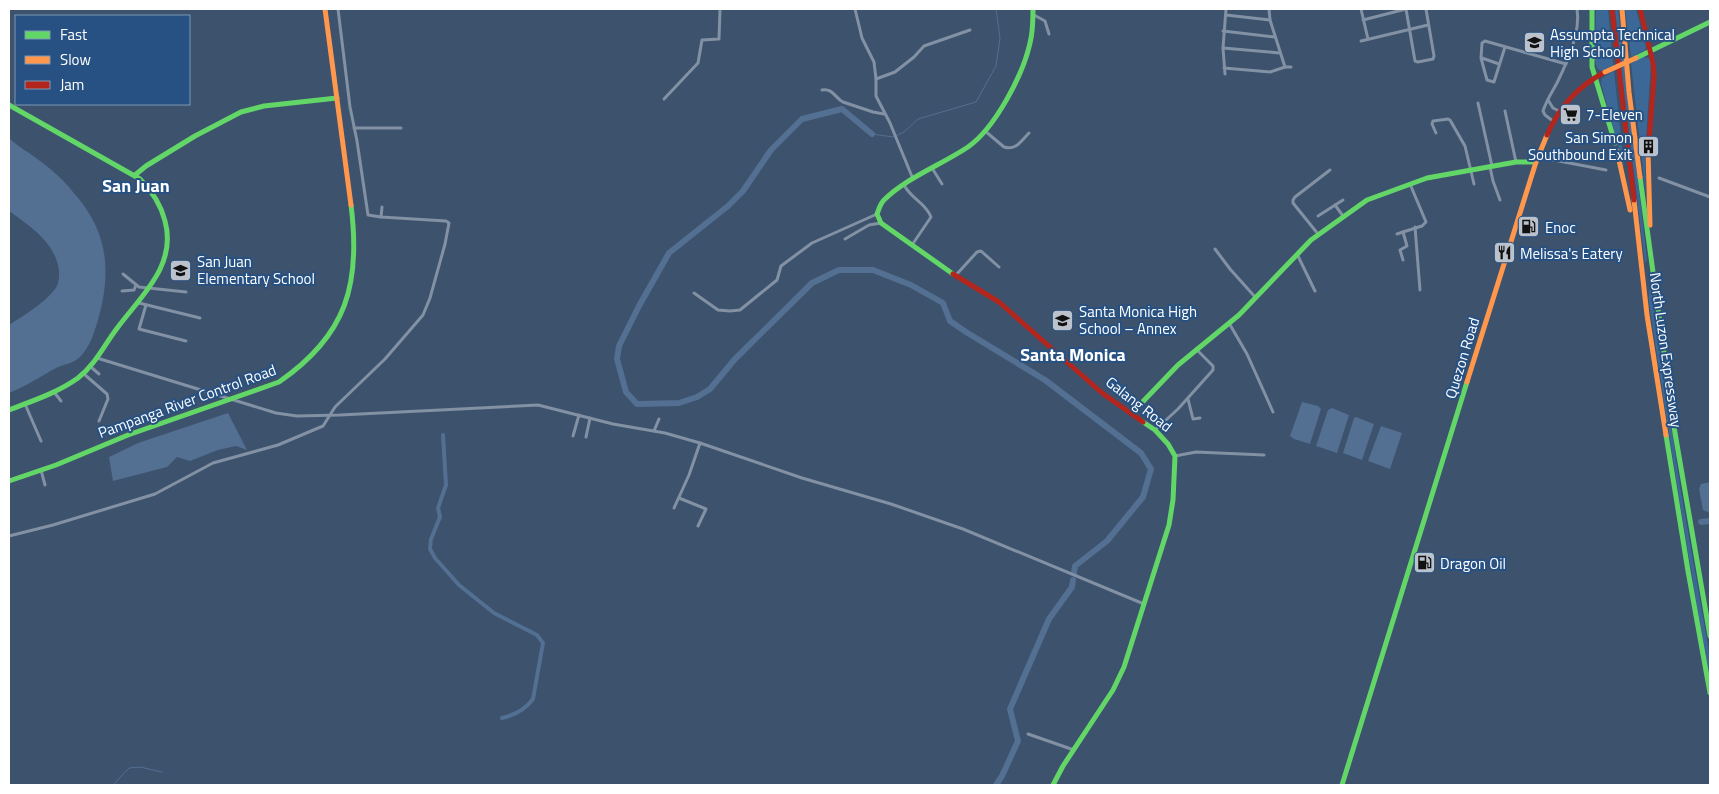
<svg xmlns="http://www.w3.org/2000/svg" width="1719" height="794" font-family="'Titillium Web',sans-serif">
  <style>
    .green { fill: #3c6898 }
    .water { fill: #536f91 }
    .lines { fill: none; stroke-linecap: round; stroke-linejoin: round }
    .stream { stroke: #536f91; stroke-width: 1 }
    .canal { stroke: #536f91; stroke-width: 4 }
    .river { stroke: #536f91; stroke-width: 6 }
    .street { stroke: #8291a3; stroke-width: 3 }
    .fast { stroke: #63d668; stroke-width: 5 }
    .slow { stroke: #ff974d; stroke-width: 5 }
    .jam { stroke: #b3261e; stroke-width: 5 }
    .slow-bridge { stroke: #ff974d; stroke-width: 5 }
    .labels { text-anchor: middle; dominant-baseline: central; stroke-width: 4; stroke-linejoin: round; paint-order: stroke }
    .poi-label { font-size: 15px; fill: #fff; stroke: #275182; text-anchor: start }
    .street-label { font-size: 15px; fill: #fff; stroke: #275182 }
    .quarter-label { font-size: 18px; font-weight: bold; fill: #fff; stroke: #275182 }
  </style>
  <rect width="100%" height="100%" fill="#3c526d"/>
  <g class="green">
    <path d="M1596,9H1608L1613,65L1601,71L1597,68L1595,61Z"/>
    <path d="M1615,9H1618L1647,260L1645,263L1622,75Z"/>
    <path d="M1625,9H1636L1646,47L1645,50L1631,57Z"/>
    <path d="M1643,57L1649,58L1651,63L1645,155L1646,196L1631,63Z"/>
    <path d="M1614,71L1624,167L1601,83L1602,78Z"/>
    <path d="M1651,289L1680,486L1710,657V678C1687,553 1668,428 1649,302V290Z"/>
  </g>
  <g class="water">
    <path d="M9,138C17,146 27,151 36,158C50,168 63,179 73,192C108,231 112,270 98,320C94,333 90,347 80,357C73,364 64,364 56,368C40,377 26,386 9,393V325C23,316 48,301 57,286C59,282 59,277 59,271C56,243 30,226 9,211Z"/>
    <path d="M1302,402L1318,406L1321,409L1310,444L1294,439L1290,436Z"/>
    <path d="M1332,408L1349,415L1337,453L1316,446L1328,410Z"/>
    <path d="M228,413L247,450L236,446L218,450L190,461L177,457L167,467L113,481L109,457L138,443Z"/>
    <path d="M1356,417L1374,424L1362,460L1343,453L1354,418Z"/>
    <path d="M1381,426L1402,433L1390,469L1368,461Z"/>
    <path d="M1710,482V513L1703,510L1699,489L1701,484Z"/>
  </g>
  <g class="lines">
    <g class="stream">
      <path d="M872,134L893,137L904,132L918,119L976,102L996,66L1000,38L996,9"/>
      <path d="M113,785L129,768L140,767L162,772"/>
    </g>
    <path class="canal" d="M443,435L446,485L438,508L440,517L431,539L430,549L435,558L459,585L494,613L537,635L543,643L533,699C525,710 515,715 502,718"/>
    <g class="river">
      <path d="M872,134L842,109L802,119L771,150L743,191L728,206L669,253L639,306L619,346L617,359L626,392L637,404L679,403L697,397L710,389L735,359L812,283L839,270H873L911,285L943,303L950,321L966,332L1045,380L1141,453L1151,469L1143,497L1107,541L1075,566L1074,573"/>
      <path d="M1701,522L1710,521"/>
      <path d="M996,785L1002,776L1018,741L1010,709L1049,619L1072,587L1073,580"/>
    </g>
    <g class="street">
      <path d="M855,9L862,38L874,62L876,79V96L890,123L913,179"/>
      <path d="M1269,9L1270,20L1285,67"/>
      <path d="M1361,9L1368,39"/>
      <path d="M1406,9L1415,61L1418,62L1433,59L1434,56L1426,9"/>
      <path d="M1034,15L1045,21L1049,34"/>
      <path d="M1226,15L1270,20"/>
      <path d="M1363,20L1406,9"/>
      <path d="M1223,31L1275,37"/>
      <path d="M1361,41L1428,25"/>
      <path d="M1505,47L1494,82L1487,80L1481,58L1482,43L1485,41L1566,64"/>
      <path d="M1223,48L1280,53"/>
      <path d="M1482,58L1499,64"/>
      <path d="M1224,68L1270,72L1285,67H1291"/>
      <path d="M1225,74L1223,48L1226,9"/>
      <path d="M876,79L895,72L914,57L924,46L970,30"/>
      <path d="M822,90C833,88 835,98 843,102L873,112L884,114"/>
      <path d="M664,99L698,63L702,40L719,39L720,9"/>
      <path d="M1548,100L1553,108L1559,111"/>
      <path d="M1478,103L1492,166"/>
      <path d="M1505,111L1516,162"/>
      <path d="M1553,121L1545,115L1543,111C1546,101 1552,92 1557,83C1567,62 1581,33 1577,9"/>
      <path d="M354,128H401"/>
      <path d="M985,131L1004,147C1016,151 1022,140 1029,133"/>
      <path d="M1436,133L1432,124L1433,121L1448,119L1450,120L1465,146L1474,184"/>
      <path d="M1538,157L1606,170"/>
      <path d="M1490,167L1493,181L1500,200"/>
      <path d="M932,168L942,184"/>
      <path d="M1659,178L1710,197"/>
      <path d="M904,185C912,200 925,202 931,217L912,245"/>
      <path d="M1335,205L1343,216"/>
      <path d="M1318,216L1343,200"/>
      <path d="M381,217L382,207"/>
      <path d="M1415,227L1420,290"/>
      <path d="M1318,234L1293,203V200L1295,197L1330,170"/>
      <path d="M1397,234L1403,232"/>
      <path d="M845,239L869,225L881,223"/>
      <path d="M1215,249L1230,269L1256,298"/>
      <path d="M1297,254L1315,291"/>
      <path d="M1403,260L1400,250L1407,246L1403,232L1422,226L1426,222L1410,184"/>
      <path d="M123,274L139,287L186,292"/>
      <path d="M956,275L977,252L981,251L999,267"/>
      <path d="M122,291L134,290L136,285"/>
      <path d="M694,293L718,310L730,311L740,310L777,280L781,266L812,243L877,214"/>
      <path d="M139,303L200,318"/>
      <path d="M146,305L139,329L186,341"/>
      <path d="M1229,323L1247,354L1273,412"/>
      <path d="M97,358L276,413L297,416L340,415L538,405L613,424L665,433L700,443L802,478L891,504L963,529L1144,604"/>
      <path d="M91,367L99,374"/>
      <path d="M84,374L107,394L108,399L99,421"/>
      <path d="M54,392L61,401"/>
      <path d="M1188,399L1193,419L1200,418"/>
      <path d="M25,404L41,441"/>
      <path d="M1155,430L1178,409L1213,370V366L1196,349"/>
      <path d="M654,431L659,419"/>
      <path d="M573,436L579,415"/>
      <path d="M586,437L590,418"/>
      <path d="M1175,456L1196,452L1264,455"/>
      <path d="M41,470L45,485"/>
      <path d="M679,498L706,509L698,526"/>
      <path d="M674,508L689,475L700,443"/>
      <path d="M9,536L53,525L155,494L213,463L278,445L323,426L335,407L385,359L423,315L430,298L445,244L449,223L446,221L381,217L368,215L357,141L350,107L338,9"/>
      <path d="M1028,734L1074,750"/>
    </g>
    <g class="fast">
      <path d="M1592,9V67L1615,143"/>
      <path d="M1636,58L1710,22"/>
      <path d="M9,105L140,179C152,191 161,205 165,221C177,265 142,295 118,327C104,345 96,364 78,378C57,393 32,401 9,410"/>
      <path d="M135,175L146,166L195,136L241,112L264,106L337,98"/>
      <path d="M1640,177L1675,433L1710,636"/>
      <path d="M953,274L881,223L877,214C879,209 880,204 884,200C906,178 941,165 968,147C995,128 1023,75 1030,43C1033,32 1033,21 1033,9"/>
      <path d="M1132,413L1178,365L1239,315L1311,240L1367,200L1427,178L1516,162H1536"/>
      <path d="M1666,435L1688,571L1710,693"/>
      <path d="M9,481L56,465L128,435L279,382C347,335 361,284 351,205"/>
      <path d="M1053,785L1063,766L1113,690L1124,667L1169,525L1173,500L1175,456L1168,444L1155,430L1143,422"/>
      <path d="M1342,785L1467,382"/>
    </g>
    <g class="slow">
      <path d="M325,9L351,205"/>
      <path d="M1622,9L1629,92L1640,177"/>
      <path d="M1617,151L1630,210"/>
      <path d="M1648,151L1650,225"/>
      <path d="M1634,200L1647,315L1666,435"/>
      <path d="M1467,382L1536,162L1547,135"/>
    </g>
    <g class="jam">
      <path d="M1612,9L1634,200"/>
      <path d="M1640,9L1653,63L1654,76L1649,142"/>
      <path d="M1547,135C1560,106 1577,87 1605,72"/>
      <path d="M953,274L999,302L1102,393L1143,422"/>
    </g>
    <path class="slow-bridge" d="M1605,72L1636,58"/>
  </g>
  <defs>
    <symbol id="school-square" viewBox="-11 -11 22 22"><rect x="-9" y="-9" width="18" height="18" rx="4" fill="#bbc2cc" stroke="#275182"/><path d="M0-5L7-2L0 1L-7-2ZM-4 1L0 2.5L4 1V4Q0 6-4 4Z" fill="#111"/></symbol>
    <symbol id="supermarket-square" viewBox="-11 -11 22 22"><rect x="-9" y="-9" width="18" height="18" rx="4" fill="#bbc2cc" stroke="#275182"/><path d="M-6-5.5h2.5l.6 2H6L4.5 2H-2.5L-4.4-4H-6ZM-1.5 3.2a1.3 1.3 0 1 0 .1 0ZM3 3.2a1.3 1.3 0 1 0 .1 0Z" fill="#111"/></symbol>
    <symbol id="building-square" viewBox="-11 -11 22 22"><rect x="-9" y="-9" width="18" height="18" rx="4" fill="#bbc2cc" stroke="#275182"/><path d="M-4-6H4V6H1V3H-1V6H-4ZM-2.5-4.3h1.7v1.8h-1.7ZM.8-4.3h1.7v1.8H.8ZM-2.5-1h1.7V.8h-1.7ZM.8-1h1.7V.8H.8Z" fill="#111"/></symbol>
    <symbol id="fuel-square" viewBox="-11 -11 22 22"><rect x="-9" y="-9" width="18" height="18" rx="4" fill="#bbc2cc" stroke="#275182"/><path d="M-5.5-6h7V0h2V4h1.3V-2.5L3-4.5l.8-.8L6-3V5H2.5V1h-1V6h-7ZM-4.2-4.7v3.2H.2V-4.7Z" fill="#111"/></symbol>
    <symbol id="restaurant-square" viewBox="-11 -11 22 22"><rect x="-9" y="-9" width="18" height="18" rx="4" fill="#bbc2cc" stroke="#275182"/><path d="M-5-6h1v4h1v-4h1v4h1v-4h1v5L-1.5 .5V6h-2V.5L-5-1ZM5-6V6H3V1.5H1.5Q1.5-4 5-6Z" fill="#111"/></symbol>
  </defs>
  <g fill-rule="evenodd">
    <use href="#school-square" x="1522" y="30" width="25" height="25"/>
    <use href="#supermarket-square" x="1558" y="102" width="25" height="25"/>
    <use href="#building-square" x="1636" y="134" width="25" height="25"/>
    <use href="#fuel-square" x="1516" y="214" width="25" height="25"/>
    <use href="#restaurant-square" x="1492" y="240" width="25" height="25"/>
    <use href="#school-square" x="168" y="258" width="25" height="25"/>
    <use href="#school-square" x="1050" y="308" width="25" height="25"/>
    <use href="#fuel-square" x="1412" y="550" width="25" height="25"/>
  </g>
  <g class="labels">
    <g class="poi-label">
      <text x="1550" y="34">Assumpta Technical<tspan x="1550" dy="17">High School</tspan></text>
      <text x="1586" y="114">7-Eleven</text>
      <text x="1632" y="137" text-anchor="end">San Simon<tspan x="1632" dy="17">Southbound Exit</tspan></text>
      <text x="1545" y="227">Enoc</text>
      <text x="1520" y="253">Melissa's Eatery</text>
      <text x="197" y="261">San Juan<tspan x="197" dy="17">Elementary School</tspan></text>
      <text x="1079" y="311">Santa Monica High<tspan x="1079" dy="17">School – Annex</tspan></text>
      <text x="1440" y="563">Dragon Oil</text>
    </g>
    <g class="street-label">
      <text transform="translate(1666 350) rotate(82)">North Luzon Expressway</text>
      <text transform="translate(1462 358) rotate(-73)">Quezon Road</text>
      <text transform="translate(187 401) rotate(-20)">Pampanga River Control Road</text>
      <text transform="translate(1139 404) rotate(38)">Galang Road</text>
    </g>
    <g class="quarter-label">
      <text x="136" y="185">San Juan</text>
      <text x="1073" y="354">Santa Monica</text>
    </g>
  </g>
  <rect width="1719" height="794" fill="none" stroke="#ffffff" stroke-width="20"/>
  <rect x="15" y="15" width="175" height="90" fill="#275182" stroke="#7d97b4"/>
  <rect x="25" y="31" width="25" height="8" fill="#63d668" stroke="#7d97b4"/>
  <text x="60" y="40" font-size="15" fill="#ffffff">Fast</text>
  <rect x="25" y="56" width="25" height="8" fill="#ff974d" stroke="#7d97b4"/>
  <text x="60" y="65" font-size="15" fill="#ffffff">Slow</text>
  <rect x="25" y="81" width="25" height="8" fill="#b3261e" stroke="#7d97b4"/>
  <text x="60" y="90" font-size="15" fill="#ffffff">Jam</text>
</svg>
